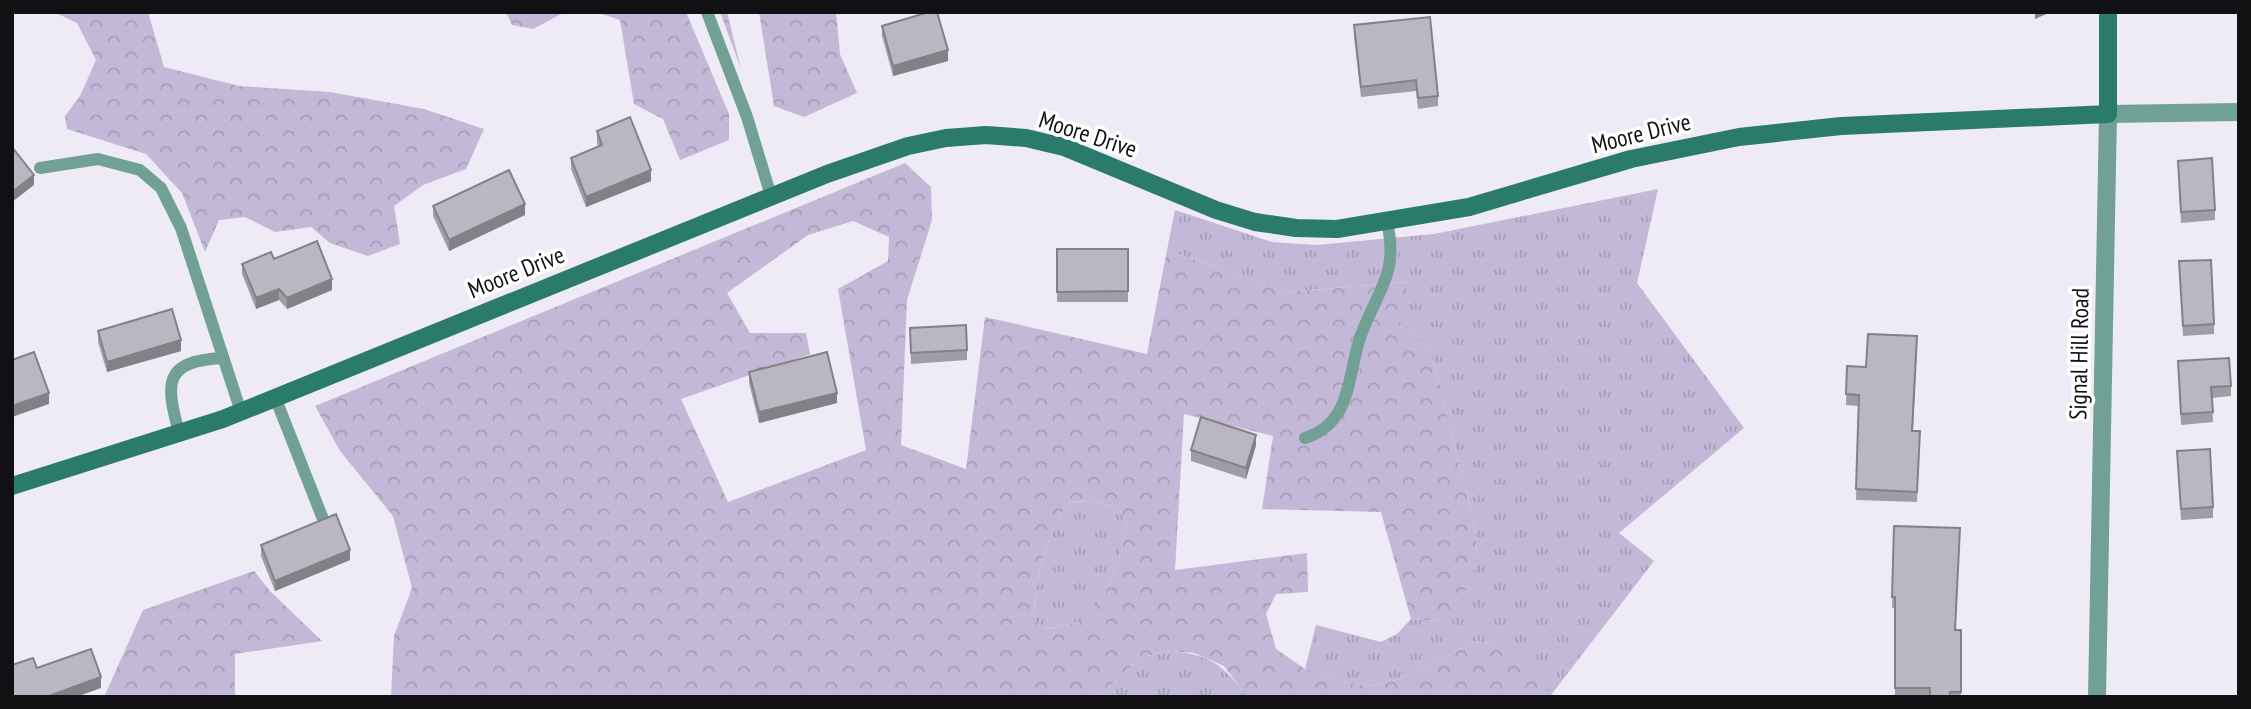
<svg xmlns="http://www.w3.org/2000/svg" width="2251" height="709" font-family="'PT Sans Narrow',sans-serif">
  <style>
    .grass { fill: url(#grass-tufts) }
    .forest { fill: url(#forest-crowns); fill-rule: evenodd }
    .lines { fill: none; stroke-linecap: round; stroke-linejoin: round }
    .service { stroke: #71a095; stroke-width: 12 }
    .minor { stroke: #71a095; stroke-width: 18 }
    .tertiary { stroke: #71a095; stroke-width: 18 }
    .secondary { stroke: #2a7b6b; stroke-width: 18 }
    .wall { fill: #a19da7 }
    .shaded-wall { fill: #838088 }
    .building { fill: #bbb7c2; stroke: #838088; stroke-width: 2 }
    .labels { text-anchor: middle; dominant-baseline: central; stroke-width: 7; stroke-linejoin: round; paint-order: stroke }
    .street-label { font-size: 24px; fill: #111013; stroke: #fff }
  </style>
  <defs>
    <pattern id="grass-tufts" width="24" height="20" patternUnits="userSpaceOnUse" patternTransform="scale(1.75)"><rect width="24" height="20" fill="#c3b8d7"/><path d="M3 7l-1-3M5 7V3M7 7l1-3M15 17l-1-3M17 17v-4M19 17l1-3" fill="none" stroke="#a69db8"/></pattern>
    <pattern id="forest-crowns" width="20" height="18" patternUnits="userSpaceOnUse" patternTransform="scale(1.75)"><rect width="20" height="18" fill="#c3b8d7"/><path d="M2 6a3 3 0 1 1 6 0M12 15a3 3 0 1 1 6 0" fill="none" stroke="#a69db8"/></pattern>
  </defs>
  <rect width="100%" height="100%" fill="#efebf6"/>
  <g class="grass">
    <path d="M1658,189L1637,283L1744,428L1619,533L1654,561L1551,695L1497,646L1477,641L1399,679L1374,686L1348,683L1305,669L1316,625L1381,642L1397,634L1411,619L1440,621L1478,557L1473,520L1434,362L1417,335L1398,325L1407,282L1285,292L1167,250L1175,210L1272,242L1317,245L1434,234Z"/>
    <path d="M1092,501L1119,508L1127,526L1119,559L1103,598L1079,622L1046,629L1033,620C1037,577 1044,537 1069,502Z"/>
    <path d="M1171,651C1212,655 1223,665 1247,697H1098L1142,657Z"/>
  </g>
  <g class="forest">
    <path d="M54,12H148L164,67L239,86L330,92L424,109L484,129L466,169L423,185L394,206L400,244L368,256L330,243L311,227L275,232L245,217L219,220L205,252L182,193L146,154L67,129L65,116L80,96L96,60L77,23Z"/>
    <path d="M506,12H565L533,29L512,25Z"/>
    <path d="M596,12H686L729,114V140L680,160L663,119L634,104L620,20Z"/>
    <path d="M720,12H727L741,69Z"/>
    <path d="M759,12H836L840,54L857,93L804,117L774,106Z"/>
    <path d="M905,163L931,187L932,220L907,300L901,445L966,469L985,317L1147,354L1167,250L1285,292L1408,282L1398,325L1417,335L1434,362L1473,520L1478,557L1471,583L1440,621L1411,619L1381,512L1262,509L1273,436L1184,414L1175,570L1307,553L1308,592L1276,594L1266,614L1276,649L1305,669L1348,683L1374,686L1399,679L1477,641L1497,646L1554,697H1247L1224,666L1194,653L1171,651L1142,657L1098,697H391L394,636L412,588L393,516L340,451L315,406ZM853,221L889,237L888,261L838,289L866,450L728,502L681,399L810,354L806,333H750L727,293L808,235ZM1092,501L1119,508L1127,526L1119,559L1103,598L1078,622L1047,629L1033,620C1037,577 1044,537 1069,502Z"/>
    <path d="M254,571L270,591L322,641L235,654V697H104L143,610Z"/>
  </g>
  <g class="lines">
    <g class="service">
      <path d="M707,12L747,117L771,196"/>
      <path d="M40,168L98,159L140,170L161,188L181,228L241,412"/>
      <path d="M275,397L323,519"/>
      <path d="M179,433C166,384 162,361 223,358"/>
      <path d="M1305,438C1353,423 1347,374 1361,335C1378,289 1399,274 1387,222"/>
    </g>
    <path class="minor" d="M2108,114L2239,112"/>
    <path class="tertiary" d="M2097,697L2108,114"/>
    <path class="secondary" d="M12,486L223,419L827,174L908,146L946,138L986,135L1026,138L1064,147L1216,210L1255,222L1296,228L1337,229L1469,207L1631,159L1739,137L1841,126L2108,114V12"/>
  </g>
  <g class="wall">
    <path d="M1354,25L1438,96V106L1418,109L1416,91L1361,97L1354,36Z"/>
    <path d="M882,26L948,61L893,76L882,36Z"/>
    <path d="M597,131L651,181L586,207L571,169V158L598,147L597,142Z"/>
    <path d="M2178,161L2215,210V220L2181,223Z"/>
    <path d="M433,206L525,215L449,251L433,216Z"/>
    <rect x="1057" y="249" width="71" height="53"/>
    <path d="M274,259L332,290L287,309L279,300L256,309L242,274V264Z"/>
    <path d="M2179,261L2214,324V334L2183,336Z"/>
    <path d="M910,328L967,350V360L911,364Z"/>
    <path d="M98,331L181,351L107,372L98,342Z"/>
    <path d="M1917,347L1913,431H1920L1917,502L1856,500L1859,406L1846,405L1847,366L1866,367Z"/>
    <path d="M2178,361L2231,386V396L2212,398L2213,422L2181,425Z"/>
    <path d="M749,372L837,403L759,423L749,383Z"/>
    <path d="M1256,445L1246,479L1191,461V450Z"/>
    <path d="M2177,451L2213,507V518L2181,520Z"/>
    <path d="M1894,526L1956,630H1961V697H1895V608H1892Z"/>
    <path d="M261,545L350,560L275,591L261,556Z"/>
  </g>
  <g class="shaded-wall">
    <path d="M2037,12H2051L2035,19V13Z"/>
    <path d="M948,50V61L893,76V66Z"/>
    <path d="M651,170V181L586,207V197Z"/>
    <path d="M34,175V185L12,202V192Z"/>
    <path d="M525,204V215L449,251V240Z"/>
    <path d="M332,279V290L287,309V298Z"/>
    <path d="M279,289V300L256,309V298Z"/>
    <path d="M181,340V351L107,372V362Z"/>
    <path d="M49,393V404L12,417V406Z"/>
    <path d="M837,393V403L759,423V412Z"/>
    <path d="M1256,435V445L1246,479V468Z"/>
    <path d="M350,550V560L275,591V581Z"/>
    <path d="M101,677V688L76,697H46Z"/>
  </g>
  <g class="building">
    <path d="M929,12H937L948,50L893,66L882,26Z"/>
    <path d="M1430,17L1438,96L1418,98L1416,80L1361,87L1354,25Z"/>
    <path d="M630,117L651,170L586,197L571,158L602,145L597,131Z"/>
    <path d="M12,147L34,175L12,192Z"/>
    <path d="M2212,158L2215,210L2181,212L2178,161Z"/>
    <path d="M509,170L525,204L449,240L433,206Z"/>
    <path d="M317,241L332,279L287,298L279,289L256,298L242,264L271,252L274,259Z"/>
    <path d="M1057,249H1128V291L1057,292Z"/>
    <path d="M2211,260L2214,324L2183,326L2179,261Z"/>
    <path d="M172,309L181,340L107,362L98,331Z"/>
    <path d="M966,325L967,350L911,353L910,328Z"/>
    <path d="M1868,334L1917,336L1912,431H1920L1917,492L1856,489L1859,395L1846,394L1847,366L1866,367Z"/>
    <path d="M34,352L49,393L12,406V360Z"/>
    <path d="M827,352L837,393L759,412L749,372Z"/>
    <path d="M2229,358L2231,386L2211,387L2213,412L2181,414L2178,361Z"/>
    <path d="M1201,417L1256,435L1246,468L1191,450Z"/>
    <path d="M2210,449L2213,507L2181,509L2177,451Z"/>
    <path d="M336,514L350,550L275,581L261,545Z"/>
    <path d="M1894,526L1960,528L1955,630H1961V692H1950V697H1930V688H1895V597H1892Z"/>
    <path d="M91,649L101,677L46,697H14L12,691V665L33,658L37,668Z"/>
  </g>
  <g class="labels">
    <g class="street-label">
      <text transform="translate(1641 133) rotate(-14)">Moore Drive</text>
      <text transform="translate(1088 134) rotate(18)">Moore Drive</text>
      <text transform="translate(516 272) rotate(-22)">Moore Drive</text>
      <text transform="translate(2079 354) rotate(-89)">Signal Hill Road</text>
    </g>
  </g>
  <rect width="2251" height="709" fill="none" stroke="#111013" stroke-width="28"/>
</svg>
